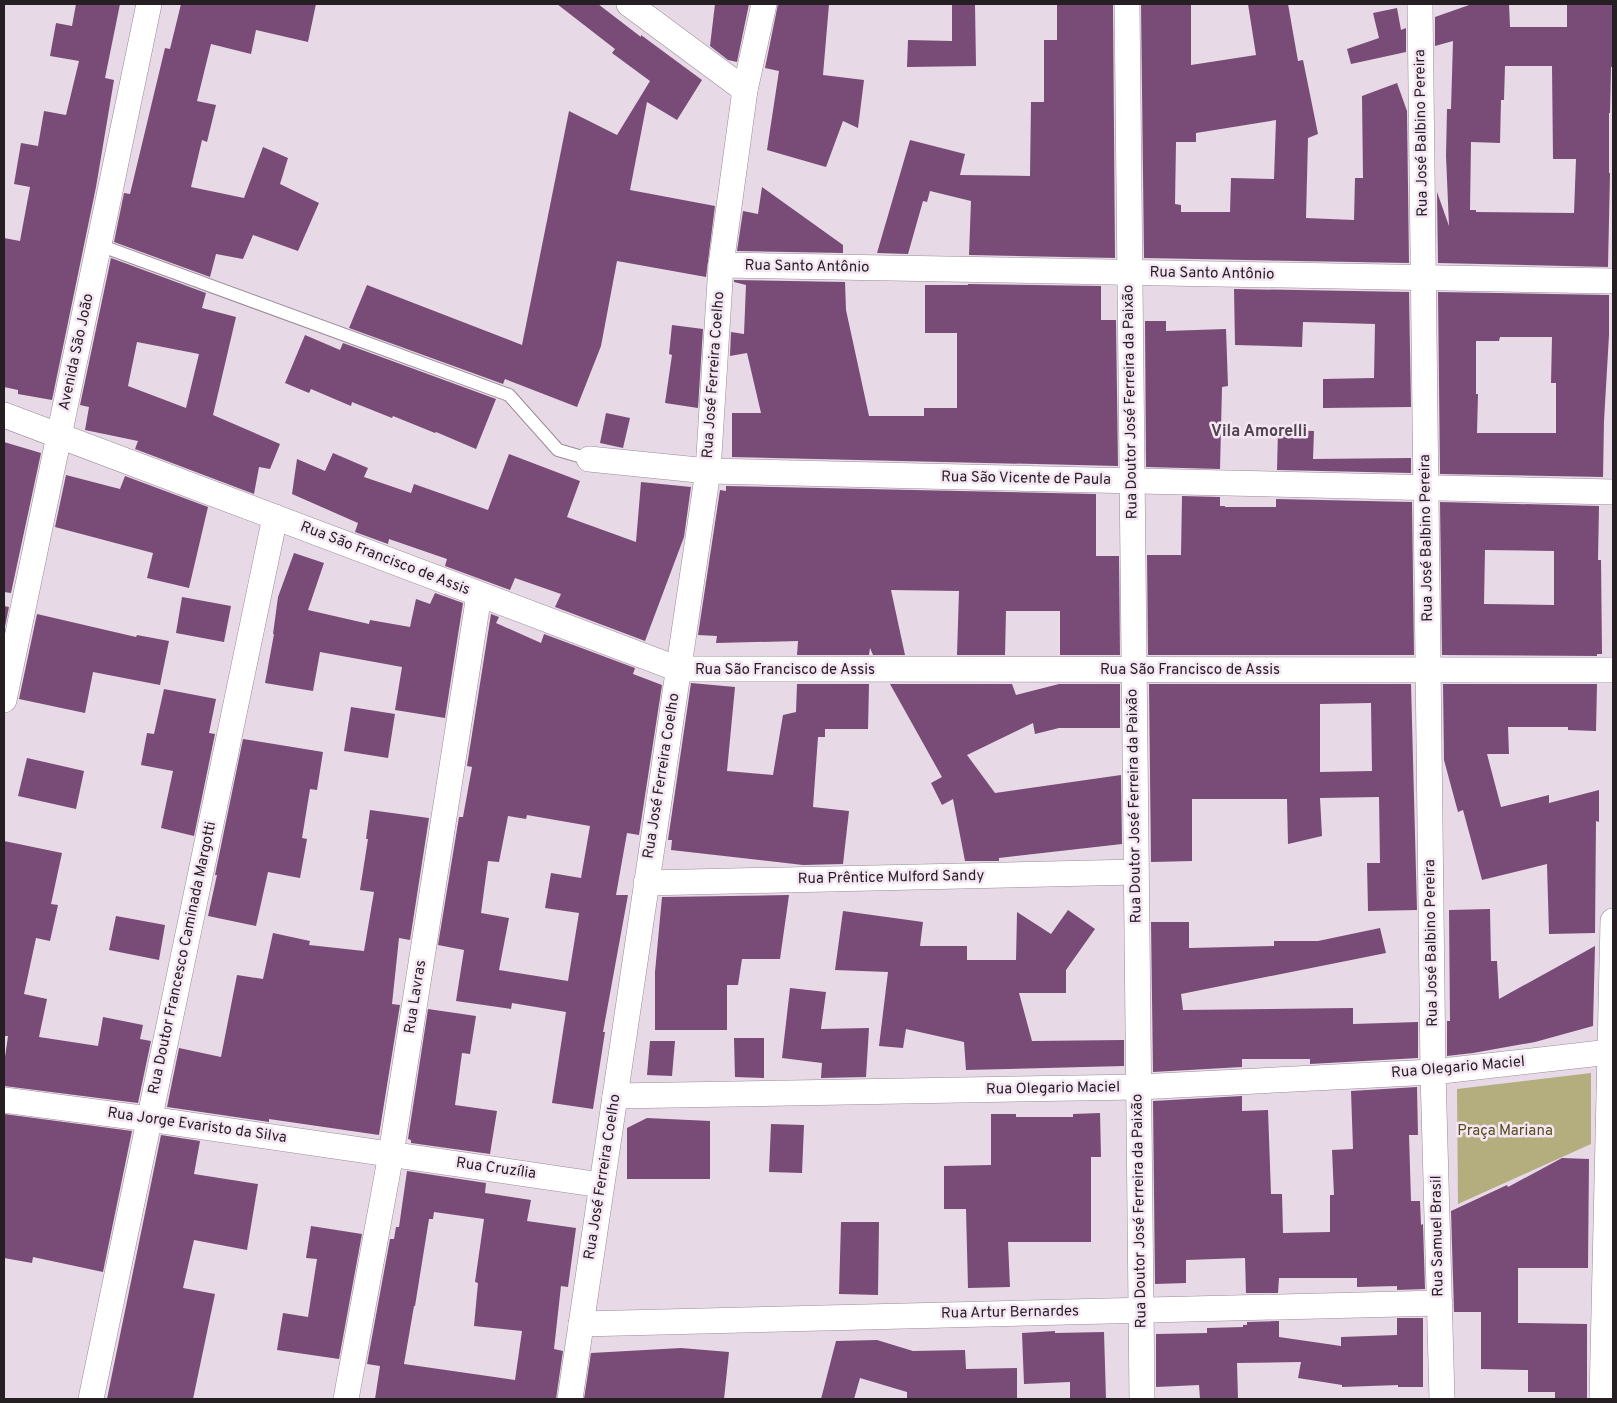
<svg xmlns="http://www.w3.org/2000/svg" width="1617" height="1403" font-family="Overpass,sans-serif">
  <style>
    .green { fill: #b4ae7e }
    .building { fill: #794b77; fill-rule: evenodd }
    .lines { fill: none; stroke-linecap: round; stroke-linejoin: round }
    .lane-casing { stroke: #998b98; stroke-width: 14 }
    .street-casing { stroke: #998b98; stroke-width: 26 }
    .lane { stroke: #fff; stroke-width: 12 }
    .street { stroke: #fff; stroke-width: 25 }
    .labels { text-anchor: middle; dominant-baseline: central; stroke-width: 5; stroke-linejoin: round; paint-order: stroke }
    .street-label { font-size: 15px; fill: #251f24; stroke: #f5e6f4 }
    .park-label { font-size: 15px; fill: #544d1b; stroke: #f5e6f4 }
    .neighbourhood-label { font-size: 16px; font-weight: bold; fill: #50444f; stroke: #f5e6f4 }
  </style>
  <rect width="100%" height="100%" fill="#e8d9e7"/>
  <path class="green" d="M1591,1073V1144L1458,1204L1457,1089Z"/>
  <g class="building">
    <path d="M76,4H120L105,78L114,80L96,187L52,400L18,394V390L4,387V238L20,241L30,187L14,184L21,143L38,146L44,111L66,115L79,61L50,56L56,23L72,26Z"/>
    <path d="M181,4H316L308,42L256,30L251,54L211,44L197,101L216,105L207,142L202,140L191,187L244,198L263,147L288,158L280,184L319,203L298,251L253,235L243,259L216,254L210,277L114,242L124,193L130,194L165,48L170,49Z"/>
    <path d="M557,4H598L641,37V35L702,80L677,120L647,102L630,190L715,206L706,277L617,261L601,346L577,407L505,379L503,384L349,328L367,285L522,345L569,111L617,135L650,81L612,53L615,49Z"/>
    <path d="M715,4H749L737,62L728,60L710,46Z"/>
    <path d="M778,4H829L823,75L864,80L858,128L843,121L826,167L767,150L779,71L765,68Z"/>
    <path d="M952,4H975L976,66L907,67L908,40L952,41Z"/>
    <path d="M1057,4H1113L1115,258L969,255L971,201L930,191L927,202L923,201L908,254L877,253L910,140L965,154L960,175L1030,176L1031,102H1044V40H1057Z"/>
    <path d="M1141,4H1191V65L1256,55L1248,4H1288L1298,61L1303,60L1318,134L1308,138L1306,218L1354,220L1355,178H1363L1362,96L1397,83L1407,111L1409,263L1144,258ZM1276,120L1274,179L1231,178L1230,212H1181V205L1175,204L1176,142H1196V133Z"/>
    <path d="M1472,4H1509L1510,27H1567V4H1613V67H1611L1610,113H1609V173H1610L1608,267L1438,263L1437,192L1449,226L1446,156L1447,109H1451L1453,41L1435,46V17ZM1505,66H1552L1553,159H1576L1574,213L1476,212V210H1470L1471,142L1500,143L1501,100H1504Z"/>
    <path d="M1397,8L1401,30L1406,28V52L1351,64L1347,49L1379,38L1373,13Z"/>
    <path d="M762,187L843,245V253L737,251L743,211L758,214Z"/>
    <path d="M111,258L206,293L202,308L236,317L213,415L280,444L270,469L259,467L254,494L135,449L138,441L85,430L89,407L80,405ZM137,342L199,354L186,408L128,386Z"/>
    <path d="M734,280L845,282L846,310L869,416H924V408H957V333H925V285H968V284L1101,286V320H1116L1118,466L732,457V413H761L747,353L730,356L731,332L744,334L746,285L734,282Z"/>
    <path d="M1234,289L1409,292L1411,407L1323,408V379L1374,378L1375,324L1303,322L1302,347L1235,345Z"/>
    <path d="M1438,292L1609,295V335L1604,421L1603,477L1440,474ZM1500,337H1552L1551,383H1556V433H1477L1478,394H1476V341H1499Z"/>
    <path d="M1145,321H1166V331L1226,329L1228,386L1222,387L1220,469L1146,467Z"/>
    <path d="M672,325L703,329L698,408L665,403L672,355L669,354Z"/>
    <path d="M305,335L340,350L343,343L496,399L476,449L436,432L435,433L393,416L392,418L352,402L351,406L311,389L309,393L285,383Z"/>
    <path d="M606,413L630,418L623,448L600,443Z"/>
    <path d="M1278,430L1314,431L1313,459L1411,458V473L1277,470Z"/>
    <path d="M4,442L41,453L11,593L4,592Z"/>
    <path d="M333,453L368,468L364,477L411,493L414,484L488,510L509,454L580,481L567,517L636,542L641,482L691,487L684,537L645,641L555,607L561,594L515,578L510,590L445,566L447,559L389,539L388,544L355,532L358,523L292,494L297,459L325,471Z"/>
    <path d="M66,475L120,489L125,476L208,507L189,588L147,578L153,553L55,527Z"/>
    <path d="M726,486L1096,494V556H1119L1120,655H1060V611H1006L1005,655H957L959,591L891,590L905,655H873L870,648L869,655H797L798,641L716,643L717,636L698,635L720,490L726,491Z"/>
    <path d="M1182,496L1220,497V506H1225V507H1276V499L1412,502L1414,655H1148L1147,555H1181Z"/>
    <path d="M1440,502L1599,506L1598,560H1601L1602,654H1597V656L1442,655ZM1485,550L1554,551V605L1484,604Z"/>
    <path d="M294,553L324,563L308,610L369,624L370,620L410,627L416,599L430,604L435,593L463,603L445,718L395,710L402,667L320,652L313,691L265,683L274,634H273L278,597Z"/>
    <path d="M182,597L231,606L224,642L176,633Z"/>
    <path d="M4,606L9,607L4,631Z"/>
    <path d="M37,614L136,637L137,635L169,641L160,685L93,672L85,713L19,699Z"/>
    <path d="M491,614L499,617L496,623L541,643L544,634L635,668L633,674L662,685L639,835L627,833L616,895H628L603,1032H605L593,1109L552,1103L566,1012L512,1003L511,1009L456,1001L464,950L438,945L459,817H463L472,767L467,766ZM527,815L590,826L581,878L551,873L545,908L579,913L568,981L499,970L509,918L481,913L488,861L499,862L508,816L526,819Z"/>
    <path d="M691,683L735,687L727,771L773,775L783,715L796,712L797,684H869L868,729H825V737H818L813,807L849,811L843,864L803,865L671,850L672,840H668Z"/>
    <path d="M890,684H1012L1016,695L1059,684H1120V728H1059L1035,734L1033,723L967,755L995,793L1121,775L1122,844L999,858V861H965L953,799L942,805L931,783L942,777Z"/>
    <path d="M1149,684H1411L1417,910L1368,911L1367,863H1380L1379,797L1320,798L1322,836L1288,844L1287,799H1192V861L1151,862ZM1371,703L1372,771L1320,772V704Z"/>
    <path d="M1443,684H1597L1596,731L1568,730V727H1508L1509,754H1487L1501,807L1549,795V803L1599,790V822L1596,821L1595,933L1549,934L1547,864L1482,880L1463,810L1458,812L1444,760Z"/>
    <path d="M164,689L216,699L209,733L215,734L194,836L161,828L173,771L141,765L147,733L154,734Z"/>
    <path d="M351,707L395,714L388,758L344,751Z"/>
    <path d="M243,739L323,752L317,790L310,789L302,838L307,839L300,878L268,872L256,926L208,916L217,875H215Z"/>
    <path d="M27,758L84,771L76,809L18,796Z"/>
    <path d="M370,810L429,818L410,940L399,938L392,1004L400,1005L379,1135L269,1119V1122L167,1107L179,1048L221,1057L237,975L263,979L273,933L310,941L309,945L364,951L374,892L360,890L368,839H366Z"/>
    <path d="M4,841L62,853L51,904L58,905L50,941L36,938L24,994L47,999L39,1037L98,1046L103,1017L143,1025L140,1039L151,1041L138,1103L4,1086V1064L8,1036H4Z"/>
    <path d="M789,895L780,959H742L738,985H727V1030H655V972L662,897Z"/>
    <path d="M1490,909L1491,961H1497L1499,999L1595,946L1593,1026L1535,1042L1473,1053L1447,1056V1021H1450L1449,910Z"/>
    <path d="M1068,910L1095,929L1066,970V993H1019L1032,1041L1124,1040V1066L966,1070L964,1042L906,1029L903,1048L879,1046L888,972L835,970L843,911L923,922L920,946H967V960H1016L1017,912L1051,934Z"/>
    <path d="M116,916L165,925L159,960L109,950Z"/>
    <path d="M1151,922H1189V948L1274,946V941H1318L1380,928L1386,953L1181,994L1183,1010L1353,1008V1024L1418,1022V1058L1310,1064V1059H1242V1067L1153,1072Z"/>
    <path d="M790,988L826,992L821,1029L869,1028L866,1077L821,1078L822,1063L782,1058Z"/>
    <path d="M428,1009L476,1016L470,1054L462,1053L455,1105L497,1111L490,1154L411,1143V1140L408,1139Z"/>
    <path d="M734,1038H764V1078L735,1077Z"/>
    <path d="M650,1041H675L672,1076L647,1075Z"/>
    <path d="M1417,1087L1418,1135H1409L1411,1201H1420L1421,1225L1423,1224L1425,1289L1397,1290V1286L1357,1287V1278H1279L1278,1293H1246L1245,1258L1186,1260V1283L1155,1284L1153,1101L1242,1096V1111L1268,1110L1271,1194H1282L1283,1233L1330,1232V1195H1334L1332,1150L1353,1149L1351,1091Z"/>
    <path d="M1100,1113L1101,1157H1091V1242H1008L1010,1287L968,1288L966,1209H944V1166L991,1165V1114H1016V1117H1073V1114Z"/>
    <path d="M4,1114L132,1131L103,1272L33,1257L32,1263L4,1258Z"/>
    <path d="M647,1118L710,1121V1179H627V1128Z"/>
    <path d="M771,1124L804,1125L802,1173L769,1172Z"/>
    <path d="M161,1135L200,1141L194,1174L258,1184L247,1250L194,1240L183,1288L215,1294L193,1399H107Z"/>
    <path d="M1562,1158L1589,1159L1588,1268H1518V1323L1587,1324V1399H1555V1392H1528V1370L1481,1369V1312H1454L1451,1211L1507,1185L1508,1187Z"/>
    <path d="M407,1171L486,1183L485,1193L531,1200L527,1221L576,1228L568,1287L561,1286L554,1349L563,1351L556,1399H375L380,1366L367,1364L390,1239H394L396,1227H399ZM434,1212L484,1219L475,1282L478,1283L474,1326L522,1331L515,1380L404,1364L414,1306H415L429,1219H433Z"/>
    <path d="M841,1222H879L878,1295L839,1294Z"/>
    <path d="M311,1226L362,1234L339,1359L277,1350L283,1313L308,1317L317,1259L306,1258Z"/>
    <path d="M1397,1318H1423V1387H1398V1385L1342,1387V1385L1298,1378L1301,1362L1237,1363L1238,1399H1200L1199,1385L1156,1387V1334L1207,1333V1328L1243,1327V1325H1247V1322L1279,1321V1337L1341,1346V1337L1397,1335Z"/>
    <path d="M1055,1331V1333L1104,1332L1106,1399H1070V1382L1024,1384L1022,1333Z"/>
    <path d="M877,1340L913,1351L965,1350L966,1369L1017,1368V1399H907V1392L860,1378L854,1399H821L836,1341Z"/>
    <path d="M681,1348L729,1352L724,1399H584L591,1353Z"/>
  </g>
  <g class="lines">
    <defs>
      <path id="lane" d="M99,245L509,395L558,450L589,459"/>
      <g id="street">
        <path d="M629,4L745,90"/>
        <path d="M1127,4L1142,1399"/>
        <path d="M1420,4L1433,1072L1442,1399"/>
        <path d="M721,265L1613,281"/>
        <path d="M4,415L678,669L1613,670"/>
        <path d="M589,459L708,471L1613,492"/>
        <path d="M4,700L149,4"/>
        <path d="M646,883L1136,872"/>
        <path d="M615,1096L1138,1087L1433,1072L1610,1052"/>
        <path d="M4,1100L149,1119L601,1185"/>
        <path d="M581,1324L1440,1303"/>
        <path d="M91,1399L275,517"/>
        <path d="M346,1399L391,1154L479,595"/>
        <path d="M570,1399L708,471L721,265L745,90L764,4"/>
        <path d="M1602,1399L1613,921"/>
      </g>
    </defs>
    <use href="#lane" class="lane-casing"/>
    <use href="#street" class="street-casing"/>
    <use href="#lane" class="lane"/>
    <use href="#street" class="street"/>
  </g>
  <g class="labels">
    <g class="street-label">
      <text transform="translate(1422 133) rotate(-91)">Rua José Balbino Pereira</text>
      <text transform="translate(807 267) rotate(1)">Rua Santo Antônio</text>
      <text transform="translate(1212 274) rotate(1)">Rua Santo Antônio</text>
      <text transform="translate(77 352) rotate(-78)">Avenida São João</text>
      <text transform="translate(714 375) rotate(-86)">Rua José Ferreira Coelho</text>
      <text transform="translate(1131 402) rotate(-91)">Rua Doutor José Ferreira da Paixão</text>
      <text transform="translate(1026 479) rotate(1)">Rua São Vicente de Paula</text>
      <text transform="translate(1427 538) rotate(-91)">Rua José Balbino Pereira</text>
      <text transform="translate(385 559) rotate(21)">Rua São Francisco de Assis</text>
      <text x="785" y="670">Rua São Francisco de Assis</text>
      <text x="1190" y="670">Rua São Francisco de Assis</text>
      <text transform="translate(662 776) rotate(-81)">Rua José Ferreira Coelho</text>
      <text transform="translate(1135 806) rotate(-91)">Rua Doutor José Ferreira da Paixão</text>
      <text transform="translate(891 878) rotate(-1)">Rua Prêntice Mulford Sandy</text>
      <text transform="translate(1432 943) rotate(-91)">Rua José Balbino Pereira</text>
      <text transform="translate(183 958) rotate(-78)">Rua Doutor Francesco Caminada Margotti</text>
      <text transform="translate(416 997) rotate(-81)">Rua Lavras</text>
      <text transform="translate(1458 1068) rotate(-5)">Rua Olegario Maciel</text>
      <text transform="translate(1053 1089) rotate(-1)">Rua Olegario Maciel</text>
      <text transform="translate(197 1126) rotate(8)">Rua Jorge Evaristo da Silva</text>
      <text transform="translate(496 1169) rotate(8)">Rua Cruzília</text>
      <text transform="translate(603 1177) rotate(-81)">Rua José Ferreira Coelho</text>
      <text transform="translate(1140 1211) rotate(-91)">Rua Doutor José Ferreira da Paixão</text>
      <text transform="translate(1438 1236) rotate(-91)">Rua Samuel Brasil</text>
      <text transform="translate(1010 1313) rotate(-1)">Rua Artur Bernardes</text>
    </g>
    <g class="park-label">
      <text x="1505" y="1131">Praça Mariana</text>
    </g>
    <g class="neighbourhood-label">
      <text x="1259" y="432">Vila Amorelli</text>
    </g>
  </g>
  <rect width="1617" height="1403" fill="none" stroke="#251f24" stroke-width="10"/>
</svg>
